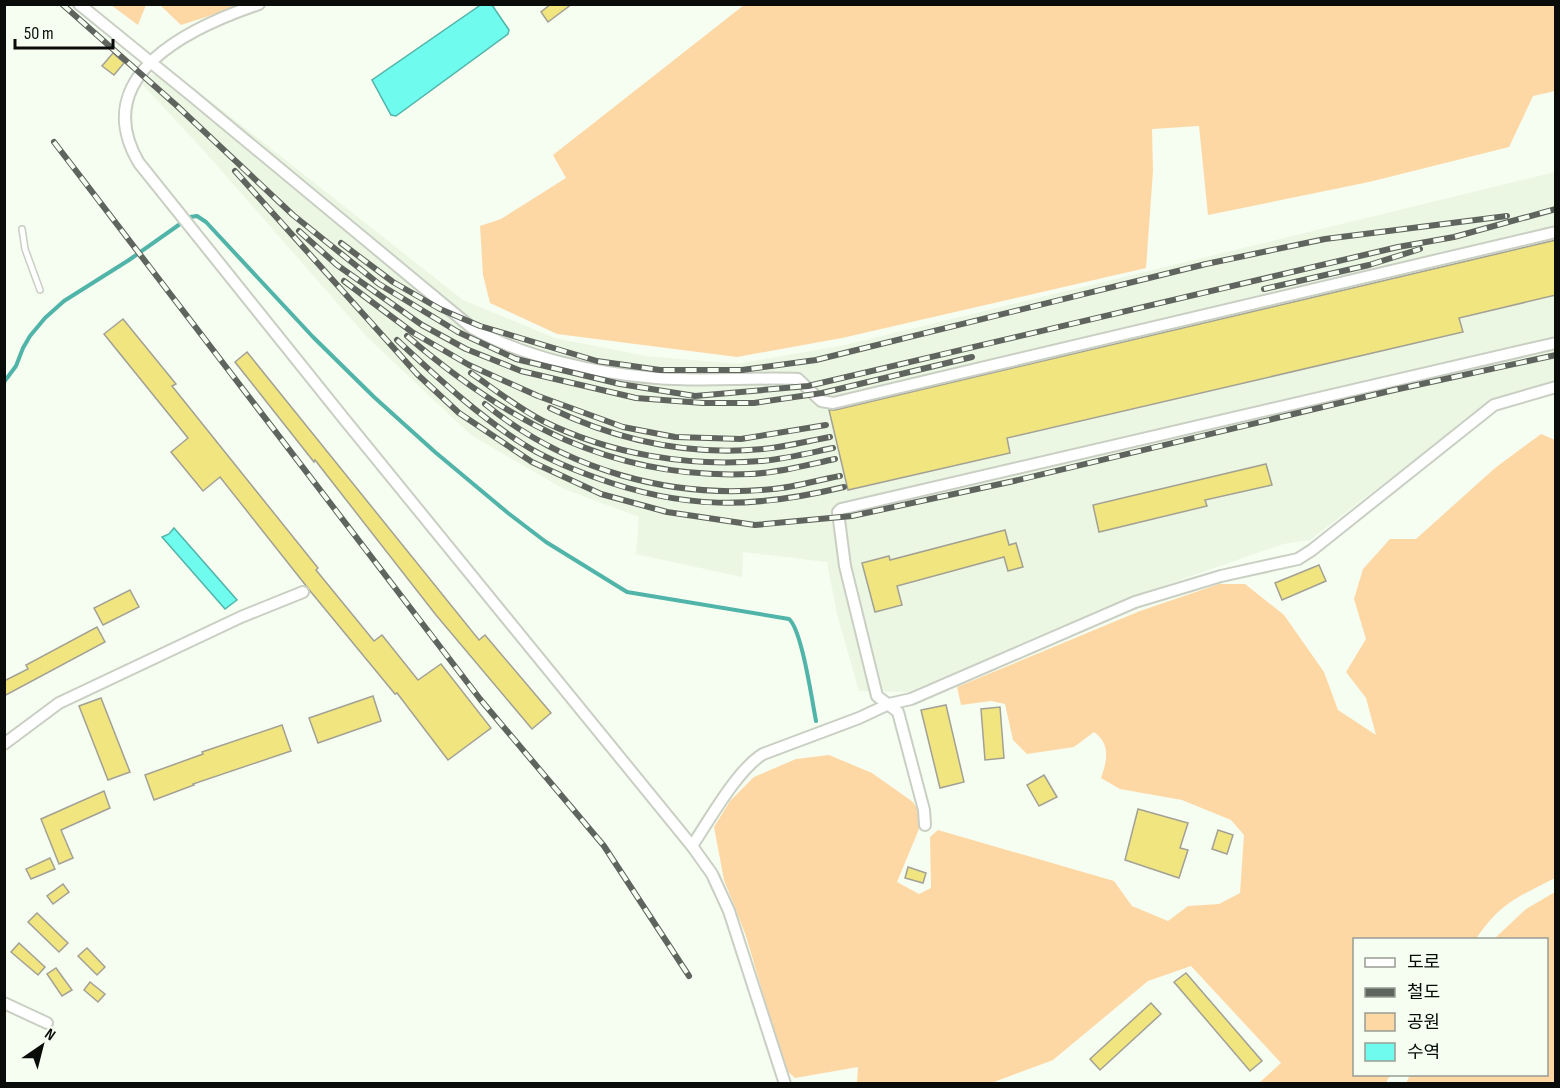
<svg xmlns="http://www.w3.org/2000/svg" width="1560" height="1088" font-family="'Sofia Sans Condensed','Noto Sans KR',sans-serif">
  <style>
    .built { fill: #ecf7e3 }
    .green { fill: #fdd8a5 }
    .water { fill: #6ffcee; stroke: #51b4a9; stroke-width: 1.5 }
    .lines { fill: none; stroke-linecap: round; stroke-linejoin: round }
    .stream { stroke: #51b4a9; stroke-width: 4 }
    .building { fill: #f1e580; stroke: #a2a194; stroke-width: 1.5 }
    .service-casing { stroke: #c9cfc3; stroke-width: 8 }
    .minor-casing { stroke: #c9cfc3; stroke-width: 14 }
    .service { stroke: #fff; stroke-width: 5 }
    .minor { stroke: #fff; stroke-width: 10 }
    .rail-casing { stroke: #60645e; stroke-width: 6 }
    .rail { stroke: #f6fdf1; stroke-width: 4; stroke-dasharray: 11; stroke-linecap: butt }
  </style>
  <rect width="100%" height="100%" fill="#f6fdf1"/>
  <path class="built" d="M175,73L463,300L555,338L646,356L737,364L845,345L1555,172V382L1495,398L1310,540L1283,544L1132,597L908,692L859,691L837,614L827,562L743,552L742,577L636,554L639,517L562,488L471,435L367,337L206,153L142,84L152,75Z"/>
  <g class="green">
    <path d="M111,5H146L138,25Z"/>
    <path d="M160,5H243L181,25Z"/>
    <path d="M744,5H1555V91L1533,96L1509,147L1369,182L1208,215L1199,126L1152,129L1153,171L1146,268L842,338L737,357L557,334L490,303L483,275L480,226L501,219L566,178L553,155Z"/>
    <path d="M1541,434L1555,440V878C1518,897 1500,903 1476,939L1354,940V1074L1390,1075L1386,1083H1259L1281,1063L1191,966L1148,981L1053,1060L994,1082L995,1083H857L858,1067L795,1078L785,1069L746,936L724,880L714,827L730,801L754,777L796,759L829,755L872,773L913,802L919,812V829L897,882L919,894L931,888L930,837L938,830L1114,881L1132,906L1168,921L1188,906L1219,904L1240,893L1244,835L1231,820L1182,800L1120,789L1101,778C1107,761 1111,744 1094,732L1074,747L1027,754L1013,740L1005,704L991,701L961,705L957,687L1140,611L1219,584H1245L1284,615L1324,672L1338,710L1376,735L1366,698L1346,672L1366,639L1354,599L1363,569L1390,539H1416L1495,468Z"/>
    <path d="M1555,892V1083H1406L1410,1075L1546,1074V940L1494,939L1526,909Z"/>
  </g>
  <g class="water">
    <path d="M482,4L492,5L509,30L508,34L396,116L391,115L372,80Z"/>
    <path d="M174,528L237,600L225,609L162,537L169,534Z"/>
  </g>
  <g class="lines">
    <path class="stream" d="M4,382L16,366L23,348L30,336L45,318L64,301L129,260L190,217L197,216L206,222L313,337L374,397L435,452L508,513L546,542L627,592L789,619C802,630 812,701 816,721"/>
  </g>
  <g class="building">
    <path d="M551,4H572L548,22L541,12Z"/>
    <path d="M113,53L124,63L114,75L102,66Z"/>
    <path d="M1556,240V295L1459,318L1463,332L1007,438L1010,453L848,490L829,410H835Z"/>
    <path d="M123,319L176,384L172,386L318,568L316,570L374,641L382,635L418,680L441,664L491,728L448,760L397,693L395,694L311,592L220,477L203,491L171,452L188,438L104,334Z"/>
    <path d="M247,352L479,640L485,635L551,713L532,729L436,615L315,460L314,462L235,362Z"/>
    <path d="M1266,464L1272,485L1205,500L1207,506L1099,532L1093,505Z"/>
    <path d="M1005,530L1009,545L1016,543L1023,567L1008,571L1004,557L897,586L902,605L875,612L862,563L889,556L890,560Z"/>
    <path d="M1319,565L1326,581L1282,600L1275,583Z"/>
    <path d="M130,590L139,607L103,625L94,608Z"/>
    <path d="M97,627L105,642L4,696V681L28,669L26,665Z"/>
    <path d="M373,696L381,721L318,743L309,718Z"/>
    <path d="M101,698L130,772L108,780L79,706Z"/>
    <path d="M946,705L964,782L940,788L921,710Z"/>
    <path d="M1000,707L1004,758L985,760L981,709Z"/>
    <path d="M282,725L291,751L193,784L194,785L154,800L145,775L203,754L202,752Z"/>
    <path d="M1044,775L1057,797L1039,806L1027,785Z"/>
    <path d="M104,791L110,808L61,830L73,858L59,864L41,819Z"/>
    <path d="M1138,809L1188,823L1180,848L1188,850L1179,878L1125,860Z"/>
    <path d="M1218,830L1233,835L1227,854L1212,849Z"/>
    <path d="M50,858L55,869L31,879L26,869Z"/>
    <path d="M908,867L926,873L923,883L905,878Z"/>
    <path d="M63,884L69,892L53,904L47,896Z"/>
    <path d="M37,913L68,943L59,952L28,922Z"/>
    <path d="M19,943L45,967L38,975L11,952Z"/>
    <path d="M87,948L105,967L97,975L78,956Z"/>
    <path d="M56,968L72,990L62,996L47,974Z"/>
    <path d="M1186,973L1262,1061L1250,1071L1174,982Z"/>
    <path d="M90,982L105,994L98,1002L84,990Z"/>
    <path d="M1151,1003L1161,1014L1100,1070L1090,1059Z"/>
  </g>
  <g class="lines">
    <defs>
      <path id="service" d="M22,229L25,249L40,290"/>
      <g id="minor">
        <path d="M79,4L191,95L472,328C525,358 595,373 656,378C703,382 750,377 798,379L821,401L833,403L1556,232"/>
        <path d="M259,4C191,27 87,75 139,163L345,420L692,846L712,874L729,911L785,1084"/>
        <path d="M4,744L59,703L241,617L303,592"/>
        <path d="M925,825L924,810L898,712L877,696L845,566L838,512L841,509L1556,343"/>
        <path d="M692,846C710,819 737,770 763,754L859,718L889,704L911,699L1135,602L1221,576L1298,559L1312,550L1494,405L1556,387"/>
        <path d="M4,1003L47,1023"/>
      </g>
    </defs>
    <use href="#service" class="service-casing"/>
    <use href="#minor" class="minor-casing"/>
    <use href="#service" class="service"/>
    <use href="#minor" class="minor"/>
    <defs>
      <g id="rail">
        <path d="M62,4L176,105L293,215L379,284L458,332L516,359L620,384L695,396L808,386L1398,247L1454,237L1556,209"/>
        <path d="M54,142L480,699L604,846L689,976"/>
        <path d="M235,171L417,374L459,413L532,462L601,494L667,512L755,525L852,516L1014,481L1394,390L1556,355"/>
        <path d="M299,231L337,265L422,325L466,349L521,371L636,398L703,403H754L822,393L972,357"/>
        <path d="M341,243L393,282L440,309L480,326L597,361L660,370H742L816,360L1206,264L1325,239L1507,216"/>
        <path d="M344,281L412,332L469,365L538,396L623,427L675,437L741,439L826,425"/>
        <path d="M1264,289L1369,265L1420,249"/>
        <path d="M407,336C507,422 613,480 750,474C778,473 807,465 835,459"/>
        <path d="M397,340C437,377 477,415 523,444C545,458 569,468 594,477C684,510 752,509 844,487"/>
        <path d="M471,373C494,389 518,408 543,421C609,454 688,467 761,461C785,459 809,453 833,448"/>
        <path d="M485,404C565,469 670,500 773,489C795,487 818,480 840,476"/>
        <path d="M550,408C616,440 689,456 763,449C785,447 808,441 830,437"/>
      </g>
    </defs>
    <use href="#rail" class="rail-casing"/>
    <use href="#rail" class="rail"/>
  </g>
  <rect width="1560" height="1088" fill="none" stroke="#0a0c09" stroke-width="12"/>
  <rect x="1353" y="938" width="195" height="138" fill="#f6fdf1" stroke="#989d94" stroke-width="1.5"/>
  <rect x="1365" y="958" width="30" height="9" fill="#ffffff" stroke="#989d94" stroke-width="1.5"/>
  <text x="1407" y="968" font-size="18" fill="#0a0c09">도로</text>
  <rect x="1365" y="988" width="30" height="9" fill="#60645e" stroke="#989d94" stroke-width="1.5"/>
  <text x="1407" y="998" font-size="18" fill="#0a0c09">철도</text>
  <rect x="1365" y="1013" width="30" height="18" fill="#fdd8a5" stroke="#989d94" stroke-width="1.5"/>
  <text x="1407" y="1028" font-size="18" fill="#0a0c09">공원</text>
  <rect x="1365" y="1043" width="30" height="18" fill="#6ffcee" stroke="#989d94" stroke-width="1.5"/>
  <text x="1407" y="1058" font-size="18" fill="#0a0c09">수역</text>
  <g transform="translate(42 1046) rotate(35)" stroke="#f6fdf1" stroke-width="4.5" paint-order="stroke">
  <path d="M0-4.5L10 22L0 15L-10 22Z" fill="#0a0c09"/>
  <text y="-9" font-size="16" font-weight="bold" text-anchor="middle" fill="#0a0c09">N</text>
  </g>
  <path d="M15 39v9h98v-9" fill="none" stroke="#0a0c09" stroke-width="3"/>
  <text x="24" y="39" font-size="18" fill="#0a0c09" stroke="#f6fdf1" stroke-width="4.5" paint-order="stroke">50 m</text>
</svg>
